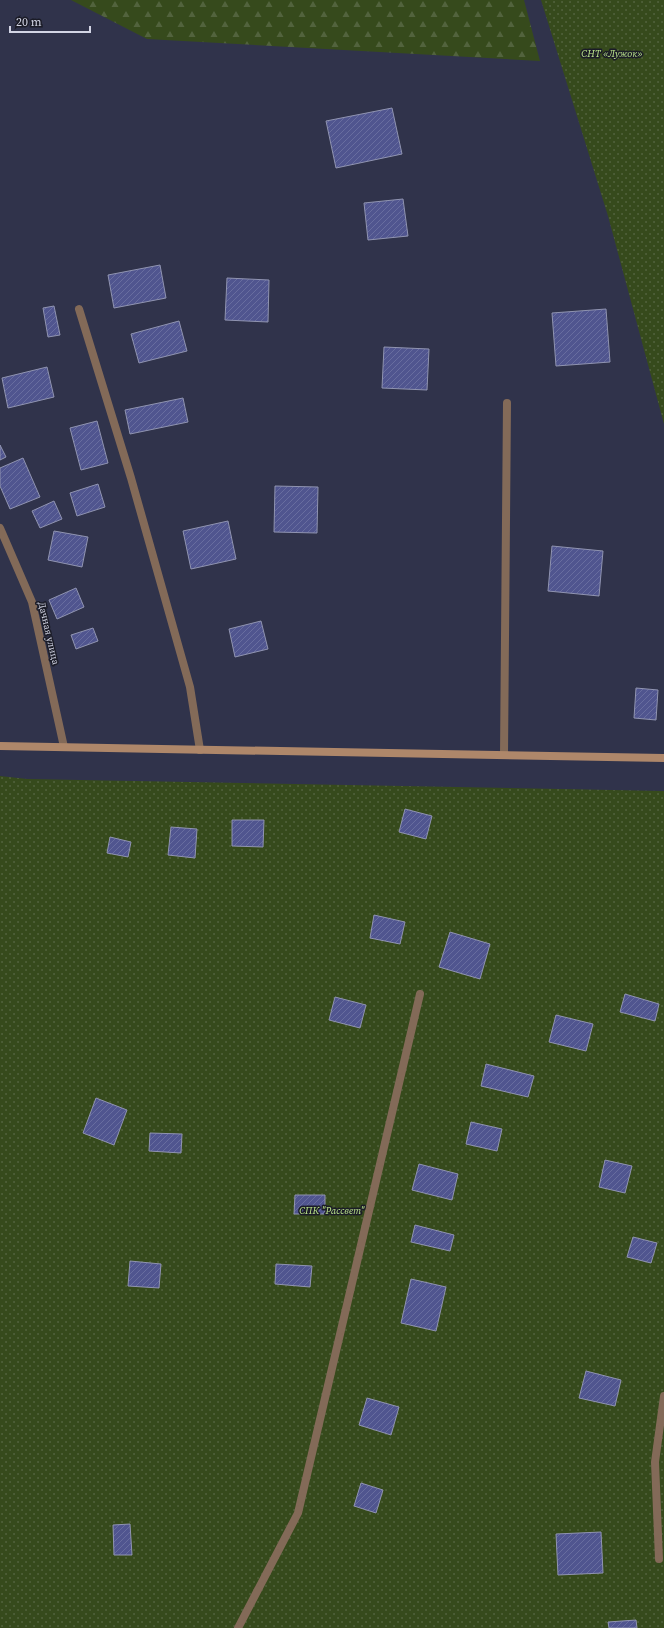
<svg xmlns="http://www.w3.org/2000/svg" width="664" height="1628" font-family="'Source Serif 4',serif">
  <style>
    .forest { fill: url(#forest-firs) }
    .garden { fill: url(#garden-dots) }
    .building { fill: url(#building-hatch); stroke: #9094b1 }
    .lines { fill: none; stroke-linecap: round; stroke-linejoin: round }
    .lane { stroke: #836a58; stroke-width: 8 }
    .street { stroke: #836a58; stroke-width: 8 }
    .secondary { stroke: #ae876a; stroke-width: 8 }
    .labels { text-anchor: middle; dominant-baseline: central; stroke-width: 3; stroke-linejoin: round; paint-order: stroke }
    .park-label { font-size: 10px; font-style: italic; fill: #bbe48b; stroke: #1b1c27 }
    .street-label { font-size: 10px; fill: #d3d5e5; stroke: #1b1c27 }
  </style>
  <defs>
    <pattern id="forest-firs" width="22" height="20" patternUnits="userSpaceOnUse"><rect width="22" height="20" fill="#364a1c"/><path d="M5 1l3.5 6h-7zM16 11l3.5 6h-7z" fill="#52633d"/></pattern>
    <pattern id="garden-dots" width="8" height="8" patternUnits="userSpaceOnUse"><rect width="8" height="8" fill="#364a1c"/><path d="M2 2h.1M6 6h.1" fill="none" stroke="#52633d" stroke-width="1.8" stroke-linecap="round"/></pattern>
    <pattern id="building-hatch" width="6" height="6" patternUnits="userSpaceOnUse"><rect width="6" height="6" fill="#50558f"/><path d="M-1 1l2-2M0 6l6-6M5 7l2-2" fill="none" stroke="#686d9f"/></pattern>
  </defs>
  <rect width="100%" height="100%" fill="#30334b"/>
  <path class="forest" d="M71,0H524L540,61L147,39Z"/>
  <g class="garden">
    <path d="M541,0H664V424L608,216Z"/>
    <path d="M0,776L27,779L664,791V1628H0Z"/>
  </g>
  <g class="building">
    <path d="M392,108L402,154L336,168L326,121Z"/>
    <path d="M403,199L408,236L368,240L364,203Z"/>
    <path d="M160,265L166,298L114,308L108,275Z"/>
    <path d="M227,278L269,280L268,322L225,320Z"/>
    <path d="M54,306L60,335L48,337L43,308Z"/>
    <path d="M606,309L610,362L556,366L552,313Z"/>
    <path d="M179,321L187,351L139,363L131,334Z"/>
    <path d="M384,347L429,349L427,390L382,388Z"/>
    <path d="M47,367L54,397L8,408L2,378Z"/>
    <path d="M183,398L188,422L130,434L125,410Z"/>
    <path d="M97,421L108,463L81,470L70,428Z"/>
    <path d="M0,445L6,457L0,460Z"/>
    <path d="M23,458L40,497L10,509L0,486V468Z"/>
    <path d="M98,484L105,507L77,516L70,493Z"/>
    <path d="M275,486L318,487L317,533L274,532Z"/>
    <path d="M54,501L62,519L40,528L32,511Z"/>
    <path d="M228,521L236,559L191,569L183,531Z"/>
    <path d="M54,531L88,537L82,567L48,560Z"/>
    <path d="M552,546L603,551L599,596L548,591Z"/>
    <path d="M76,588L84,607L57,619L49,600Z"/>
    <path d="M261,621L268,649L235,657L229,629Z"/>
    <path d="M93,628L98,641L76,649L71,635Z"/>
    <path d="M636,688L658,690L656,720L634,718Z"/>
    <path d="M405,809L432,816L426,839L399,832Z"/>
    <path d="M232,820H264L263,847L232,846Z"/>
    <path d="M171,827L197,829L195,858L168,855Z"/>
    <path d="M110,837L131,842L128,857L107,853Z"/>
    <path d="M374,915L405,922L400,944L370,938Z"/>
    <path d="M450,932L490,944L480,979L439,967Z"/>
    <path d="M625,994L659,1004L655,1021L620,1012Z"/>
    <path d="M335,997L366,1005L360,1028L329,1020Z"/>
    <path d="M556,1015L593,1024L586,1051L549,1042Z"/>
    <path d="M486,1064L534,1076L528,1097L481,1086Z"/>
    <path d="M96,1098L127,1110L114,1145L83,1133Z"/>
    <path d="M471,1122L502,1129L497,1151L466,1144Z"/>
    <path d="M150,1133L182,1134L181,1153L149,1151Z"/>
    <path d="M605,1160L632,1166L625,1193L599,1187Z"/>
    <path d="M419,1164L458,1174L452,1200L412,1190Z"/>
    <path d="M295,1195H325V1214H294Z"/>
    <path d="M415,1225L454,1235L450,1251L411,1242Z"/>
    <path d="M633,1237L657,1243L651,1263L627,1257Z"/>
    <path d="M130,1261L161,1264L159,1288L128,1286Z"/>
    <path d="M276,1264L312,1266L310,1287L275,1284Z"/>
    <path d="M411,1279L446,1287L436,1331L401,1323Z"/>
    <path d="M586,1371L621,1380L615,1406L579,1398Z"/>
    <path d="M367,1398L399,1407L391,1435L359,1425Z"/>
    <path d="M361,1483L383,1490L376,1513L354,1506Z"/>
    <path d="M130,1524L132,1555H114L113,1525Z"/>
    <path d="M601,1532L603,1573L558,1575L556,1534Z"/>
    <path d="M636,1620L637,1628H609L608,1622Z"/>
  </g>
  <g class="lines">
    <g class="lane">
      <path d="M79,309L131,478L190,687L200,750"/>
      <path d="M504,755L507,403"/>
      <path d="M659,1559L655,1462L664,1396"/>
    </g>
    <g class="street">
      <path d="M0,528L32,602L64,747"/>
      <path d="M238,1628L298,1513L420,994"/>
    </g>
    <path class="secondary" d="M0,746L664,758"/>
  </g>
  <g class="labels">
    <g class="park-label">
      <text x="612" y="53">СНТ «Лужок»</text>
      <text x="332" y="1210">СПК "Рассвет"</text>
    </g>
    <g class="street-label">
      <text transform="translate(49 633) rotate(77)">Дачная улица</text>
    </g>
  </g>
  <path d="M10 26v6h80v-6" fill="none" stroke="#d3d5e5" stroke-width="2"/>
  <text x="16" y="26" font-size="12" fill="#d3d5e5" stroke="#1b1c27" stroke-width="3" paint-order="stroke">20 m</text>
</svg>
